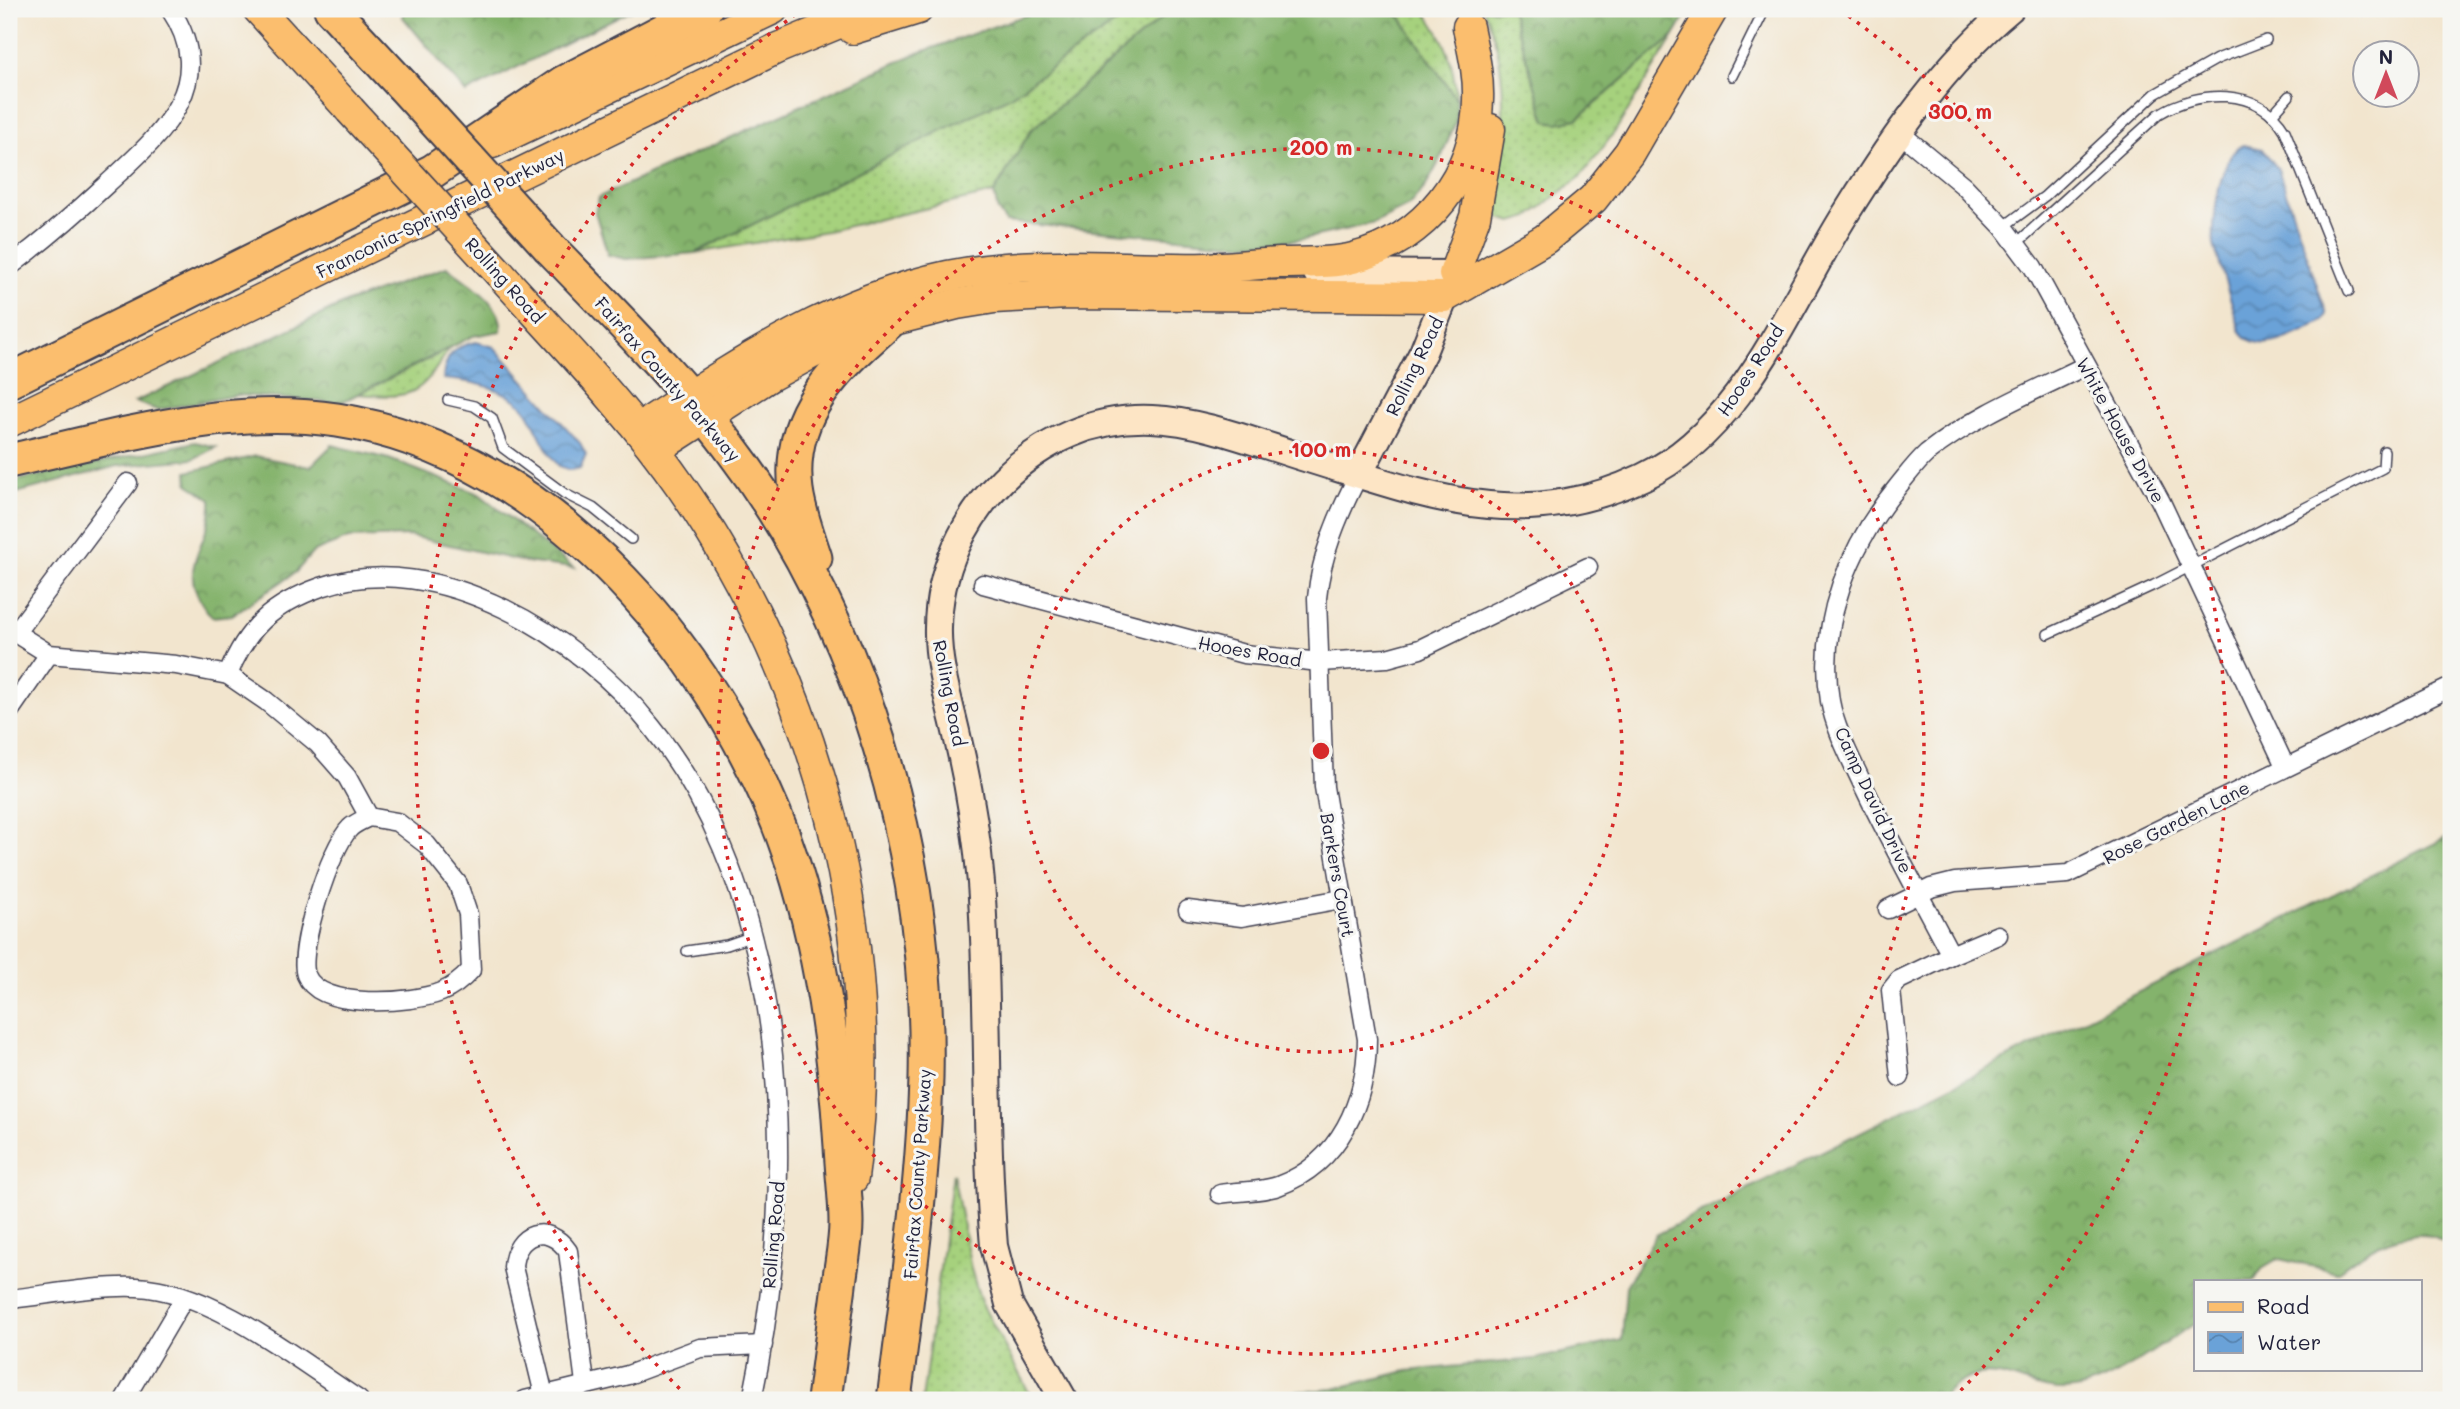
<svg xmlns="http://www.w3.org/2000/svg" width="2460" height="1409" font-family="Mali,sans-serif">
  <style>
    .grass { fill: url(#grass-dots); stroke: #647a5c; stroke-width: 2 }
    .forest { fill: url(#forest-crowns); stroke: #536a54; stroke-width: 2 }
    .water { fill: url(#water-waves); stroke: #46628a; stroke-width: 2 }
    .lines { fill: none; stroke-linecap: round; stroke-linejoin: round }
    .lane-casing { stroke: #413f51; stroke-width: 12 }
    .street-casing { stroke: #413f51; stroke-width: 21 }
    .secondary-casing { stroke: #413f51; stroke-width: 30 }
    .primary-casing { stroke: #413f51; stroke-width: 33 }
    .highway-casing { stroke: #413f51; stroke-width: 37 }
    .lane { stroke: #fff; stroke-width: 9 }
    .street { stroke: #fff; stroke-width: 18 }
    .secondary { stroke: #fde5c5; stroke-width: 26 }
    .primary { stroke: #fbbe6e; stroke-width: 30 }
    .highway { stroke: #fbbe6e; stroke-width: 33 }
    .primary-bridge-casing { stroke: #413f51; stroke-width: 33; stroke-linecap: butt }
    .highway-bridge-casing { stroke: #413f51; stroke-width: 37; stroke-linecap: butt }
    .primary-bridge { stroke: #fbbe6e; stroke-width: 30 }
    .highway-bridge { stroke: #fbbe6e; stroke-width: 33 }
    .ring { fill: none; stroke: #d62828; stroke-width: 3.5; stroke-dasharray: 3.5 7 }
    .labels { text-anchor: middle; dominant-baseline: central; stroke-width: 6; stroke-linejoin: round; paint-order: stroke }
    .street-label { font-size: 18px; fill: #22223b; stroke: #f6f6f2 }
    .centre { fill: #d62828; stroke: #f6f6f2; stroke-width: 3.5 }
    .ring-label { font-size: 21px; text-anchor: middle; font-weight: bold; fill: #d62828; stroke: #f6f6f2; stroke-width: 6; stroke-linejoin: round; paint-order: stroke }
  </style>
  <defs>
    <pattern id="grass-dots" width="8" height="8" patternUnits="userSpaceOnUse" patternTransform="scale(1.75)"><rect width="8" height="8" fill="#a6d17d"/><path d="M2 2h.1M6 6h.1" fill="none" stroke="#8fb36d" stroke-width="1.8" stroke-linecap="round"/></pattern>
    <pattern id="forest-crowns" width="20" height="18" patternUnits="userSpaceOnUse" patternTransform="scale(1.75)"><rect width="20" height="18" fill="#84b36c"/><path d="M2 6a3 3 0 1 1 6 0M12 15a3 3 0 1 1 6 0" fill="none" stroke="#6c915a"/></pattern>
    <pattern id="water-waves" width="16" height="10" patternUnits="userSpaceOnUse" patternTransform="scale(1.75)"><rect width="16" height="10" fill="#6aa2d8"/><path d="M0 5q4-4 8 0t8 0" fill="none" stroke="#5784b0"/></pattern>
  </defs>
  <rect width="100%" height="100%" fill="#f6f6f2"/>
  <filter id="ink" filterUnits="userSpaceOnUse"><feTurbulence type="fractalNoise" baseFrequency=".0143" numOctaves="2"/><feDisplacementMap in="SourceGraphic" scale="14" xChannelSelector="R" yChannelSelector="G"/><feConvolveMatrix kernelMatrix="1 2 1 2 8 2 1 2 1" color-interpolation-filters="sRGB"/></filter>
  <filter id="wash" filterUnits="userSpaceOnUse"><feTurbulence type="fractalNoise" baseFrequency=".00686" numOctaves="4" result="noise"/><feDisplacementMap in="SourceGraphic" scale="28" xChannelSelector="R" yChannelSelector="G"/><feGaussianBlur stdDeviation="1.57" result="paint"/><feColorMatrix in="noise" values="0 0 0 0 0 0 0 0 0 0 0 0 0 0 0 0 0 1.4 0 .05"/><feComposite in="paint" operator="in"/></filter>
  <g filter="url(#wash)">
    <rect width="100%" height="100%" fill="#f2e5ce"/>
    <g class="grass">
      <path d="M1136,9H1177L1165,15L1031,130L994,193L827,231L695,253L1009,97Z"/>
      <path d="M1388,9H1423C1447,41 1453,60 1457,100L1401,18Z"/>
      <path d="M1483,9H1511L1546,121L1577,119L1674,36L1614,133L1580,177L1529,217L1512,222L1497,217C1493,201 1499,185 1501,169C1504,114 1508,60 1483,9Z"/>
      <path d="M449,349C419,396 414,399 358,394Z"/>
      <path d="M953,1173L971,1269L981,1302L1033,1400H922Z"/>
    </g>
    <g class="forest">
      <path d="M405,9H633L466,93L402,16Z"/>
      <path d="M1043,9H1136L1009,97L695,253L626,259L608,255L595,212L599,197L913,55Z"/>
      <path d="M1177,9H1388L1401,18L1457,100L1456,121L1441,158L1426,186L1409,206L1375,223L1303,239L1244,244L1006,222L998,211L994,193L1031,130L1165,15Z"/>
      <path d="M1511,9H1690L1674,36L1577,119L1558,123L1546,121Z"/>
      <path d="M447,267C466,282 505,304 501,331L473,336L340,403L238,395L157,410L135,402L350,301Z"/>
      <path d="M195,442L216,447L193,459L117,466L9,495V482Z"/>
      <path d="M332,445L389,459L479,494L574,568L525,562L410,536L349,538L313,552L296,572L232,615L212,617C168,566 214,547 211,499L188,484L187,472L256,456L310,467Z"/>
      <path d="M2451,835V1245C2444,1244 2440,1238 2432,1236C2393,1230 2366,1250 2337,1272L2279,1259L2262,1269L2254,1281H2196V1323C2161,1344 2123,1376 2084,1387C2024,1404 1994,1341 1939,1400H1237L1263,1394L1334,1389L1406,1371L1535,1359L1622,1340L1626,1286L1656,1235Z"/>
    </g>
    <g class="water">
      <path d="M2243,145L2262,149L2278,169L2327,315L2324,321C2300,332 2259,360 2240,330L2214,245C2212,222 2219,154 2243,145Z"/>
      <path d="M476,342L494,347L580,443L586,454L580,468L570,470L559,466C545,451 539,431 528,413C511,388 471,381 443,379C445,357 453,346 476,342Z"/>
    </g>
  </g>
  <g filter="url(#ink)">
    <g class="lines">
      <defs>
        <g id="lane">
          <path d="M1732,76L1765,9"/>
          <path d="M2272,115L2289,96"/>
          <path d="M2003,227L2045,196L2155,94L2217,59L2266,40"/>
          <path d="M2016,244L2159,114C2198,90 2258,86 2285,131L2349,291"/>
          <path d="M448,400L474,406L492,418L503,448L565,494L593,508L631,539"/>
          <path d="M2048,634L2154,585L2383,468L2384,451"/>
          <path d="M687,951L727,945L750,937"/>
        </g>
        <g id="street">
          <path d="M1900,133L1964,186L2003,227L2033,267L2161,502L2285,766"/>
          <path d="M9,267C43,241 75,214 107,184C159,136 221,85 170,9"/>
          <path d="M983,584L1244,654L1320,662L1387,658L1420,649L1588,567"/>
          <path d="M9,629L49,654L176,665L228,675L266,701L318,744L347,777L369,817"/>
          <path d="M16,632L128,483"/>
          <path d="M228,675C246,628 273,604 321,587C437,547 581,637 651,726C681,763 704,804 722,847C793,1016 789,1224 752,1400"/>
          <path d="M9,712L49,654"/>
          <path d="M369,817L397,822L427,845L458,884L468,914L471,970C462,980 454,987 441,992C413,1003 320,1011 306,975C297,950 331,846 350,828C355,823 363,820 369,817Z"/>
          <path d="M1888,909L1931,888L1955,882L2068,874L2451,687"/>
          <path d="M1188,910L1242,917L1342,899"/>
          <path d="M1998,935L1951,955C1921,898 1890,842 1863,785C1851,759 1835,729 1830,701C1817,622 1850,544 1899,485C1908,474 1917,462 1927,453C1974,416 2032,392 2085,366"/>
          <path d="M1900,1077L1891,990L1899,980L1951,955"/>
          <path d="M1220,1194C1238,1191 1261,1192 1278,1186C1340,1163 1367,1101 1367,1039L1324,787L1317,598C1321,554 1339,513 1359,474"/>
          <path d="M9,1299C48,1295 99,1285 137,1287C212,1290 298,1360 359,1400"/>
          <path d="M544,1395L513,1267C515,1233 548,1222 568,1251L585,1383"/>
          <path d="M124,1400L184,1298"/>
          <path d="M525,1400L628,1375L700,1348L763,1345"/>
        </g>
        <g id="secondary">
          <path d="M1317,273L1454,274L1423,352L1359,474"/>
          <path d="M1064,1400L1009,1304L994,1246C984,1125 990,1004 981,883C977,835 969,787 958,740C950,703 937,665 938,628C939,516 1038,414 1152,419C1202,421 1254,442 1302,457C1423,494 1519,536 1643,477C1744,430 1791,299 1848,210C1893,138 1945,63 2010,9"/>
        </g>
        <g id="primary">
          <path d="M258,9L350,110"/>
          <path d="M853,29L918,9"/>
          <path d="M492,143L773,9"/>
          <path d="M500,274C563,344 629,411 682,488C818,684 886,942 853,1178"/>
          <path d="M1454,274L1475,217L1490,129"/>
          <path d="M9,422L778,48L873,9"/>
          <path d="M638,429C737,365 831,301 948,276C1033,258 1120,270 1206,268C1231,267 1255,264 1280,263C1305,262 1329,264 1353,258C1425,240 1477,174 1478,100C1479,75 1473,51 1468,27"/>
          <path d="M655,450L770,376L827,345L890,321L957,304L994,298L1068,294L1445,297L1545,239L1593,199L1629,153L1713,9"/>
        </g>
        <g id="highway">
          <path d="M331,9L402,85"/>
          <path d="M550,248C612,312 675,375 729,446C863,622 931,858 926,1078C923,1186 907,1293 894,1400"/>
          <path d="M9,381L433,171L563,83L705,9"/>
          <path d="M9,461C117,437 226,403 337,420C554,453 728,665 793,864C822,955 835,1051 841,1146C842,1172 846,1198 846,1223C846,1244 841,1265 839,1285C834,1323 829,1362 824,1400"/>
          <path d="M815,558C808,536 799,513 796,490C786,412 838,367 890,321"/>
        </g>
      </defs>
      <use href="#lane" class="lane-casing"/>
      <use href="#street" class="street-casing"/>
      <use href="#secondary" class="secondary-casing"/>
      <use href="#primary" class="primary-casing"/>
      <use href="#highway" class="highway-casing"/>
      <use href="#lane" class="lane"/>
      <use href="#street" class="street"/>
      <use href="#secondary" class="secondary"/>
      <use href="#primary" class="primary"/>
      <use href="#highway" class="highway"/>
      <defs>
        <path id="primary-bridge" d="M350,110L500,274"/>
        <path id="highway-bridge" d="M402,85L550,248"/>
      </defs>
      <use href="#primary-bridge" class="primary-bridge-casing"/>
      <use href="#highway-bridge" class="highway-bridge-casing"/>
      <use href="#primary-bridge" class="primary-bridge"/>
      <use href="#highway-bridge" class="highway-bridge"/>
    </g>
  </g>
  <g class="ring">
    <circle cx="1321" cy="751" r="301"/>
    <circle cx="1321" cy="751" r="603"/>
    <path d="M687 1396A904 904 0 0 1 802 10M1840 10A904 904 0 0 1 1955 1396"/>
  </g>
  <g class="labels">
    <g class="street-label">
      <text transform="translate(440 213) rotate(-26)">Franconia-Springfield Parkway</text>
      <text transform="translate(505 280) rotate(48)">Rolling Road</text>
      <text transform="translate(1414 366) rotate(-64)">Rolling Road</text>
      <text transform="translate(1750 370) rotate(-57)">Hooes Road</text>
      <text transform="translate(668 379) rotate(49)">Fairfax County Parkway</text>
      <text transform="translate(2121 430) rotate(61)">White House Drive</text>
      <text transform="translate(1250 651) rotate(10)">Hooes Road</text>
      <text transform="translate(950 693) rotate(79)">Rolling Road</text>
      <text transform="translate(1874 800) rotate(65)">Camp David Drive</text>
      <text transform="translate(2176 822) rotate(-27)">Rose Garden Lane</text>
      <text transform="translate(1338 875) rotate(80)">Barkers Court</text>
      <text transform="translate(917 1174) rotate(-86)">Fairfax County Parkway</text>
      <text transform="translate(773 1235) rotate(-85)">Rolling Road</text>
    </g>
  </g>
  <circle cx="1321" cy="751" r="10" class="centre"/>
  <g class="ring-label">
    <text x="1960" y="119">300 m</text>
    <text x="1321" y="155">200 m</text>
    <text x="1321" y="457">100 m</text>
  </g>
  <rect width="2460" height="1409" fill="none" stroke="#f6f6f2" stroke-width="35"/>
  <rect x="2194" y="1280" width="228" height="91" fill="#f6f6f2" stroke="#a1a1a9" stroke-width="2"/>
  <rect x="2208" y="1302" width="35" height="10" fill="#fbbe6e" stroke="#a1a1a9" stroke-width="2"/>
  <text x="2257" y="1314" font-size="21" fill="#22223b">Road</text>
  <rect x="2208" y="1332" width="35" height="21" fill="url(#water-waves)" stroke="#a1a1a9" stroke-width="2"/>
  <text x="2257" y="1350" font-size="21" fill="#22223b">Water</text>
  <g transform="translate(2386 74)"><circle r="33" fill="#f6f6f2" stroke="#a1a1a9" stroke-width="2"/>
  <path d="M0-5L12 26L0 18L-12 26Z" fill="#d1495b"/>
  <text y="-10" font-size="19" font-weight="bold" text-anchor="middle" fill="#22223b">N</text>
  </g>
</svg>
